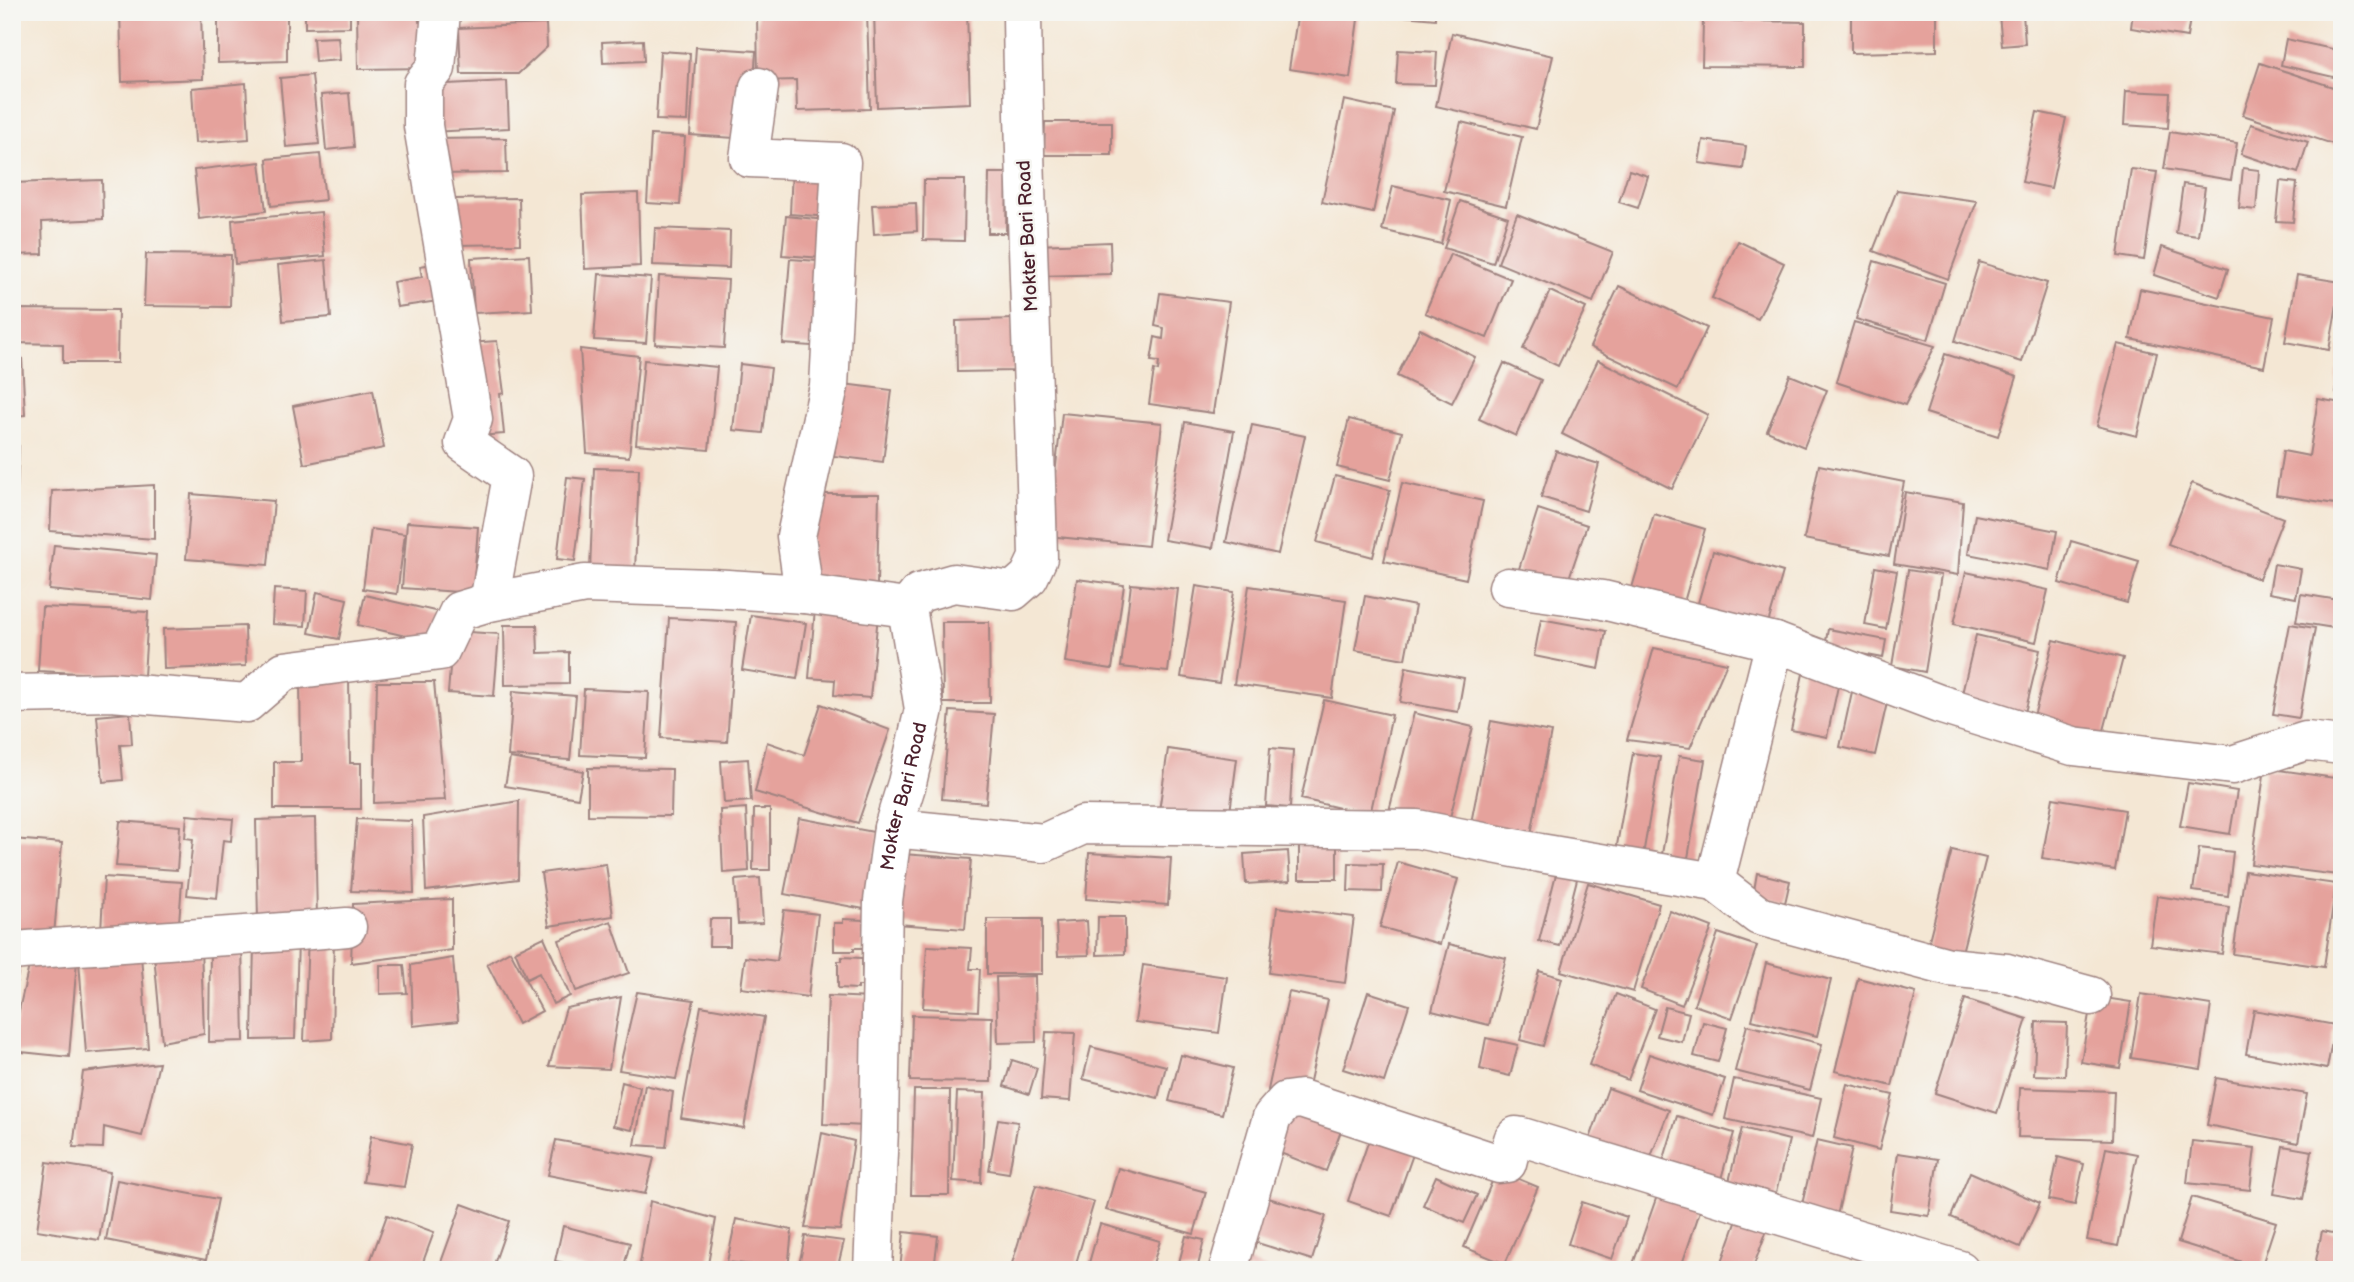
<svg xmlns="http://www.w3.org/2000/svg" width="2354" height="1282" font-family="'Balsamiq Sans',sans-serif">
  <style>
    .building { fill: #e5a29c }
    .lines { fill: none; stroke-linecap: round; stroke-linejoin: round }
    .minor-casing { stroke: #9f8380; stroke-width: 41 }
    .minor { stroke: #fff; stroke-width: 38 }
    .labels { text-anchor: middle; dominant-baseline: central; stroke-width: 5; stroke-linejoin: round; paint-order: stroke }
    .street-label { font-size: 19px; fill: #4a1f2b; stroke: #f6f6f2 }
  </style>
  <rect width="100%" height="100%" fill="#f6f6f2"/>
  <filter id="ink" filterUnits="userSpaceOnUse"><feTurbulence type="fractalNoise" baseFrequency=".0143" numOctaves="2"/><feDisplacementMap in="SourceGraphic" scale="14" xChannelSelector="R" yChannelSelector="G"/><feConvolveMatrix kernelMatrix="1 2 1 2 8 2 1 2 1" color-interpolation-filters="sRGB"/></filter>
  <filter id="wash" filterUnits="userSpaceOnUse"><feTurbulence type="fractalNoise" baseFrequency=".00686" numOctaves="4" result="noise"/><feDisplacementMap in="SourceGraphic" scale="28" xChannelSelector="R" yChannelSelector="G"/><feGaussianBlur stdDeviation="1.57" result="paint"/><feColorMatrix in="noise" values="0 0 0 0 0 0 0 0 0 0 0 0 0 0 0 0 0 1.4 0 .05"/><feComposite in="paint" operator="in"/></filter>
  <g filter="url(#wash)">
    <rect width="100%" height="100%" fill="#f4e7d4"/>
    <g id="blocks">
      <g class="building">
        <path d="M120,12H201L203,79L122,82Z"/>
        <path d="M218,12H287V61L218,63Z"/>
        <path d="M305,12H350V27L305,28Z"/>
        <path d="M357,12H418L419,22L427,21L428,68L358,69Z"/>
        <path d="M458,12H528V14L458,18Z"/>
        <path d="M867,12L870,109L797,111L796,80L758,81L757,14Z"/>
        <path d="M874,12H967L970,103L877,107Z"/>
        <path d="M1298,12H1359L1350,78L1289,69Z"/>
        <path d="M1382,12H1435V19L1382,14Z"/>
        <path d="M1851,12H1937V51L1851,53Z"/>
        <path d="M2133,12H2191L2187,37L2131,28Z"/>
        <path d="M2207,12H2236L2235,18Z"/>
        <path d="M2023,13L2025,44L2002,46L1999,15Z"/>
        <path d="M1703,20L1805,22V67L1702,66Z"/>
        <path d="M546,24L547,47L518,74H461L459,28Z"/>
        <path d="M1452,33L1553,56L1536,129L1436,106Z"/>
        <path d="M338,37L340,60L315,62L313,38Z"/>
        <path d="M2286,39L2342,51V79L2281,65Z"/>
        <path d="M643,40L644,61L603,63L602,42Z"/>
        <path d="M696,47L756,51L750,139L690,135Z"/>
        <path d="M1398,50L1437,52L1435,85L1396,84Z"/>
        <path d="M660,51L690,53L687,121L656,120Z"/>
        <path d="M2260,63L2342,90V147L2243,115Z"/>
        <path d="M312,75L319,144L286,147L280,78Z"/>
        <path d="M507,81L509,128L430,132L428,85Z"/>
        <path d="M246,83L249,139L195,143L192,88Z"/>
        <path d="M2126,91L2170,93L2168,128L2124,125Z"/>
        <path d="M349,93L354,147L326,150L321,95Z"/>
        <path d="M1344,100L1394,111L1373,213L1322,202Z"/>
        <path d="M2037,112L2066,118L2051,188L2022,182Z"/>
        <path d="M1045,122H1112V155H1044Z"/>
        <path d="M1461,122L1522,137L1506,206L1444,191Z"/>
        <path d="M2251,124L2308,142L2298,173L2241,154Z"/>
        <path d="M2170,132L2237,143L2231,180L2164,169Z"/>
        <path d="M651,135L685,137L680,205L647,203Z"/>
        <path d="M506,138L507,173L436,174L435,139Z"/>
        <path d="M1703,140L1746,146L1743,169L1699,163Z"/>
        <path d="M320,154L325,200L271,206L267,159Z"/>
        <path d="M260,162L266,211L199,219L194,170Z"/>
        <path d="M2243,168L2259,170L2256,210L2239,208Z"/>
        <path d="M792,169L834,171L830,217L790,214Z"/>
        <path d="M2131,169L2157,172L2144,260L2118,256Z"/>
        <path d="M1629,170L1648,176L1638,208L1619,202Z"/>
        <path d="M989,173H1007L1006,233H988Z"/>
        <path d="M102,180L103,219L42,222L43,254L12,255V183Z"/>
        <path d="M924,180H965L964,241L923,240Z"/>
        <path d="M2280,181L2297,183L2293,222L2276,221Z"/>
        <path d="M2183,184L2205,187L2198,236L2176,233Z"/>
        <path d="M1393,186L1451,200L1441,244L1382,230Z"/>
        <path d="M1897,190L1977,201L1948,279L1873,251Z"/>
        <path d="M638,193L640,266L585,269L582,195Z"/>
        <path d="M519,198L520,244L455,245L454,199Z"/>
        <path d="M1460,201L1508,217L1493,263L1444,248Z"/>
        <path d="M916,203L917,231L874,234L872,205Z"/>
        <path d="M321,212L325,256L235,264L232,220Z"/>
        <path d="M1517,214L1613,252L1593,302L1498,263Z"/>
        <path d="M786,216L826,220L823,258L782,255Z"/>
        <path d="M655,228L730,231L729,268L653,265Z"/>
        <path d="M1738,241L1784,263L1758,319L1712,298Z"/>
        <path d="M1110,242L1111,274L1039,276L1038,245Z"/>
        <path d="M2162,247L2228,269L2219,297L2154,275Z"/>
        <path d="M146,254L231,255L230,307L144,306Z"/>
        <path d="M1450,254L1511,279L1487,338L1425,313Z"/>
        <path d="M529,255L532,310L474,313L471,258Z"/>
        <path d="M790,259L832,262L826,347L783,344Z"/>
        <path d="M326,260L331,317L283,321L278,265Z"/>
        <path d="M1874,261L1945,283L1928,340L1856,319Z"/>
        <path d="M1979,262L2047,283L2022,362L1955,341Z"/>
        <path d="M439,263L445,300L397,307L393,282L422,277L420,266Z"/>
        <path d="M599,274L651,278L646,343L594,340Z"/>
        <path d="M2297,275L2341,282L2329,350L2285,342Z"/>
        <path d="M659,276L728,280L724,348L655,344Z"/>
        <path d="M1619,286L1707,328L1678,389L1590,347Z"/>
        <path d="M2140,289L2274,317L2264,367L2130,339Z"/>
        <path d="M1550,291L1586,308L1558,366L1523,349Z"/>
        <path d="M1160,293L1229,302L1213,413L1149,404L1154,370L1158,371L1159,362L1151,361L1155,337L1163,339L1164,328L1155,326Z"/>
        <path d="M12,309L118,310L117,363H63V344L12,343Z"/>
        <path d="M1013,319L1014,371L957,372L956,321Z"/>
        <path d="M1854,322L1935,346L1905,405L1836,382Z"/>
        <path d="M1420,329L1475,357L1452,403L1397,376Z"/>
        <path d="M497,341L504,393L500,394L504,434L478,436L468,343Z"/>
        <path d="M2118,344L2157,353L2137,436L2097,426Z"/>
        <path d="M2340,347H2342V394L2336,393Z"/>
        <path d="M580,349L639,356L629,457L587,453Z"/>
        <path d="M1945,354L2017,377L1998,436L1926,413Z"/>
        <path d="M12,358H22L25,415L12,416Z"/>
        <path d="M644,360L717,367L709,450L636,444Z"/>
        <path d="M1598,360L1708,415L1672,489L1562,434Z"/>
        <path d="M1504,363L1541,380L1516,436L1479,419Z"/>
        <path d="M740,364L771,368L763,433L733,430Z"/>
        <path d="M1790,375L1827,390L1804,447L1767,431Z"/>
        <path d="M843,384L892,390L883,462L834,456Z"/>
        <path d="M373,390L384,448L304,464L293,406Z"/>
        <path d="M2318,399L2342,403V505L2276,495L2283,451L2309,456Z"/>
        <path d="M1062,413L1162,423L1148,546L1048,536Z"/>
        <path d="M1349,419L1402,432L1390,480L1337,467Z"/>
        <path d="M1185,422L1234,431L1213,548L1164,540Z"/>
        <path d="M1252,425L1305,436L1278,554L1226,542Z"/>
        <path d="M12,446H19L16,512H12Z"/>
        <path d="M1556,451L1599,464L1586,511L1541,497Z"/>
        <path d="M1819,465L1904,482L1889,556L1804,539Z"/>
        <path d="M594,468L639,469L635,572L590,571Z"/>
        <path d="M1335,476L1390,490L1373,557L1317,542Z"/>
        <path d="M567,477L585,479L575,561L557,559Z"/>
        <path d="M1402,483L1483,501L1466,579L1384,561Z"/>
        <path d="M2192,483L2283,518L2259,579L2168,544Z"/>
        <path d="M154,485V539L50,531L52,491Z"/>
        <path d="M1905,492L1963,502L1958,575L1894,564Z"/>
        <path d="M191,494L274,501L268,565L186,559Z"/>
        <path d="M811,494H879L877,585H810Z"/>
        <path d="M1538,509L1587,525L1566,587L1518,572Z"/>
        <path d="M1654,514L1705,529L1680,616L1628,601Z"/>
        <path d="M1975,515L2057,531L2050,570L1968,554Z"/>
        <path d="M407,522L478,527L473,593L402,588Z"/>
        <path d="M371,529L405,534L397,594L363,589Z"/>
        <path d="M2071,541L2139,561L2127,603L2059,583Z"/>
        <path d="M54,545L156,555L152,600L49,590Z"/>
        <path d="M1713,551L1783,572L1764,637L1694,617Z"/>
        <path d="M2274,564L2301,569L2296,598L2269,593Z"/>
        <path d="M1875,567L1897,571L1886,629L1865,625Z"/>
        <path d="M1908,570L1941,575L1925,672L1892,666Z"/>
        <path d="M1966,572L2048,590L2036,642L1954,624Z"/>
        <path d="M1077,579L1124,585L1112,669L1065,662Z"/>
        <path d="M1131,584L1178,589L1168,672L1121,667Z"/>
        <path d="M1196,586L1234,592L1219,683L1181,677Z"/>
        <path d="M1249,586L1346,600L1332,698L1234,684Z"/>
        <path d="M274,589L307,591L305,626L272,624Z"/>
        <path d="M317,592L347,599L339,639L309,633Z"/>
        <path d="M2301,594L2339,600L2334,628L2296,622Z"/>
        <path d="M365,595L439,612L432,642L358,625Z"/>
        <path d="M1365,596L1415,606L1405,659L1355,650Z"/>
        <path d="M42,607L148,612L144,676L38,671Z"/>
        <path d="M815,609L878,615L870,698L834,695L835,680L809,678Z"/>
        <path d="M2340,614L2342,615V631H2338Z"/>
        <path d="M751,615L806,623L797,679L742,670Z"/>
        <path d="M669,618L736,622L727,742L661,738Z"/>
        <path d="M1541,619L1606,631L1599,669L1534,656Z"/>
        <path d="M942,622H989L990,703H943Z"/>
        <path d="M2290,624L2315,628L2299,718L2273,714Z"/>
        <path d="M504,625H537L538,653L569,652V684L505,685Z"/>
        <path d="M245,626L246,666L164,669L163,629Z"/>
        <path d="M1828,629L1886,640L1883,658L1825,647Z"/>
        <path d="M453,631L499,634L494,696L448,693Z"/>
        <path d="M1976,635L2040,650L2024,717L1960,702Z"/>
        <path d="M2054,640L2123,658L2102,738L2033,720Z"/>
        <path d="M1654,648L1727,663L1690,748L1627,740Z"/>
        <path d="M1406,667L1464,678L1458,712L1400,702Z"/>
        <path d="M1804,669L1840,677L1827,737L1791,730Z"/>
        <path d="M349,676L350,763H361V809H274V762H301L300,677Z"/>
        <path d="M377,682H434L445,800L374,803Z"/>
        <path d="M1853,687L1889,694L1875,755L1840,747Z"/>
        <path d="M584,689L649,692L645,758L580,755Z"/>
        <path d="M513,691L576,696L570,760L508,756Z"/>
        <path d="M1324,700L1392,715L1370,815L1301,799Z"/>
        <path d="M821,704L890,730L858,823L755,792L767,742L804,755Z"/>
        <path d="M950,711L994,714L986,803L942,799Z"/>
        <path d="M130,713L132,744L120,745L123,780L103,782L97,716Z"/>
        <path d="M1414,713L1473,727L1447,829L1388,815Z"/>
        <path d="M1491,721L1551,732L1531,834L1471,823Z"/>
        <path d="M1270,748L1293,750L1290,808L1266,806Z"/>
        <path d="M1168,749L1237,759L1229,820L1159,811Z"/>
        <path d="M1633,753L1660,757L1643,855L1616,851Z"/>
        <path d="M1679,756L1705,760L1688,858L1662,854Z"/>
        <path d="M510,758L583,771L578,798L505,786Z"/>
        <path d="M748,759L751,801L724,803L721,761Z"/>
        <path d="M588,768L672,769L671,816L588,815Z"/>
        <path d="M2265,768L2342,779V842L2337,875L2251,864Z"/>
        <path d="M2188,783L2237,791L2230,834L2180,826Z"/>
        <path d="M2053,798L2125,810L2115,870L2042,858Z"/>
        <path d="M519,801L518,879L426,891L423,817Z"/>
        <path d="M746,808L749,871L723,873L720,810Z"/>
        <path d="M754,809H770V870H753Z"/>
        <path d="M187,815L233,819L231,841L223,840L217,898L187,895L193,839L185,838Z"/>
        <path d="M315,818L317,919L258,921L256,820Z"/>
        <path d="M799,818L879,833L864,909L784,894Z"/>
        <path d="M357,819L412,821L414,893L351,891Z"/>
        <path d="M120,821L180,826L177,870L116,866Z"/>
        <rect x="1299" y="836" width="38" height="43"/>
        <path d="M12,839L62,843L54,935L12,932Z"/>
        <path d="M2199,848L2233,852L2228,896L2193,891Z"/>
        <path d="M1952,850L1986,858L1960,960L1926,952Z"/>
        <path d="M1288,851L1290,881L1246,884L1244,854Z"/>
        <path d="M1089,853L1171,858L1168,905L1086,899Z"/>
        <path d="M902,854L971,859L965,929L897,924Z"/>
        <path d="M1398,862L1458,879L1440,944L1380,927Z"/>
        <path d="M1349,863L1383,864L1382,892L1348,891Z"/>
        <path d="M606,864L613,916L549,926L541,873Z"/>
        <path d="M2245,871L2336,884L2324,967L2233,954Z"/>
        <path d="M1757,873L1790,881L1785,903L1753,896Z"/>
        <path d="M1556,874L1577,879L1560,946L1539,941Z"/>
        <path d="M104,877L182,882L178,936L101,931Z"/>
        <path d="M760,878L763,923L738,924L735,880Z"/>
        <path d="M1588,883L1659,904L1633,992L1561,971Z"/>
        <path d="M2157,896L2229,907L2222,954L2150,945Z"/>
        <path d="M452,899V950L351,963L353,904Z"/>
        <path d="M1277,907L1354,917L1345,983L1269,973Z"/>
        <path d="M784,910L818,914L808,997L741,988L745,957L777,961Z"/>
        <path d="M1670,911L1712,927L1682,1005L1641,989Z"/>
        <path d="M1098,917H1125V954L1097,955Z"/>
        <path d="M710,919H730V946H709Z"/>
        <path d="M843,919L864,920L863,948H854V951H834V923H843Z"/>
        <rect x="987" y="919" width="55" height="55"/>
        <path d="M611,921L629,973L576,991L559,940Z"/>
        <path d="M1087,921L1089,955L1058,956L1056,923Z"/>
        <path d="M1718,933L1757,946L1732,1018L1694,1005Z"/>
        <path d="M308,935L334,936L332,1039L304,1041Z"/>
        <path d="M544,937L570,996L553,1004L539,973L527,979L515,951Z"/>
        <path d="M298,941L295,1039L252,1040L254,943Z"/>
        <path d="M242,943L244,1041L209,1042L210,948Z"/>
        <path d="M1449,944L1506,958L1489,1025L1432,1011Z"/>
        <path d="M927,946L972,948L970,969H980L978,1011L923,1008Z"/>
        <path d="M201,947L204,1034L162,1042L154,954Z"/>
        <path d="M510,951L542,1011L518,1024L487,964Z"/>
        <path d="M141,955L148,1048L86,1053L79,961Z"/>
        <path d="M842,957L862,958V986H858V989L838,988V961H842Z"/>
        <path d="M453,958L458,1021L413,1026L411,965Z"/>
        <path d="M77,960L69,1057L12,1051V1041L29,966Z"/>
        <path d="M12,963L20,964L13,998H12Z"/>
        <path d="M1766,963L1831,980L1817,1036L1752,1020Z"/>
        <path d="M380,965H404L407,993L380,994Z"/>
        <path d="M1143,965L1227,977L1219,1033L1135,1022Z"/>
        <path d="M1539,971L1562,978L1543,1046L1520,1040Z"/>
        <path d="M1035,976L1036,1042L998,1043L996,977Z"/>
        <path d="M1858,978L1916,993L1892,1086L1835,1071Z"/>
        <path d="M637,992L694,1000L676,1079L619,1070Z"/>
        <path d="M1289,992L1328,1000L1306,1099L1268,1090Z"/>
        <path d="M1368,992L1409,1005L1384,1082L1343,1069Z"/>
        <path d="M1616,994L1655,1009L1628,1080L1589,1065Z"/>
        <path d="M2141,994L2211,1005L2201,1069L2131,1058Z"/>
        <path d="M828,996L872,998L866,1126L823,1124Z"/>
        <path d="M2092,996L2131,1002L2120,1068L2081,1062Z"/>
        <path d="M621,997L609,1069L549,1066L566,1008Z"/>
        <path d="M1965,999L2027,1019L1997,1113L1935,1093Z"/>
        <path d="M701,1006L764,1017L744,1128L681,1118Z"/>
        <path d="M1665,1007L1689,1013L1682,1042L1657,1036Z"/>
        <path d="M2254,1010L2335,1025L2327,1069L2246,1054Z"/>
        <path d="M912,1015L992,1017L991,1082L910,1081Z"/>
        <path d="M1703,1022L1727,1028L1718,1062L1694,1056Z"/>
        <path d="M2036,1022L2067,1023L2065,1076L2034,1075Z"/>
        <path d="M1747,1025L1822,1044L1810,1090L1735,1071Z"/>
        <path d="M1046,1032L1075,1033L1070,1101L1041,1099Z"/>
        <path d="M1486,1038L1518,1045L1510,1076L1480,1069Z"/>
        <path d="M1091,1047L1166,1066L1158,1098L1083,1079Z"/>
        <path d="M1649,1054L1725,1079L1713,1115L1637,1090Z"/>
        <path d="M1181,1055L1233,1068L1222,1114L1169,1101Z"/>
        <path d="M1012,1060L1037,1068L1029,1094L1004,1086Z"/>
        <path d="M159,1063L142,1136L104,1127L103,1148L73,1147L83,1072Z"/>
        <path d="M2216,1078L2307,1094L2298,1143L2207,1125Z"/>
        <path d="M1734,1079L1821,1098L1812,1138L1725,1119Z"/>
        <path d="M622,1082L640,1087L632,1130L613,1126Z"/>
        <path d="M1847,1084L1893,1095L1879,1150L1834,1138Z"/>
        <path d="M645,1085L673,1092L666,1147L635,1145Z"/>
        <path d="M1608,1088L1669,1110L1645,1172L1586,1150Z"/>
        <path d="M2020,1088L2114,1091L2112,1140L2018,1137Z"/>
        <path d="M914,1090H950L949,1195H911Z"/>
        <path d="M957,1092L985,1093L981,1183L953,1181Z"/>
        <path d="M1294,1101L1345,1120L1326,1171L1275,1151Z"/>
        <path d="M1677,1116L1734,1133L1717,1193L1659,1175Z"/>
        <path d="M998,1119L1018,1122L1009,1173L989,1170Z"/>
        <path d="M1373,1128L1417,1143L1391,1216L1348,1201Z"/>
        <path d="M1742,1128L1789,1140L1772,1209L1725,1198Z"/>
        <path d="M822,1133L854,1141L840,1230L805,1228Z"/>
        <path d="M371,1136L412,1144L404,1187L363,1182Z"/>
        <path d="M556,1140L654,1158L645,1194L548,1175Z"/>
        <path d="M1817,1140L1852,1148L1836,1221L1800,1213Z"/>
        <path d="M2192,1141L2255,1148L2250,1190L2187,1183Z"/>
        <path d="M2283,1146L2312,1151L2303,1199L2274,1194Z"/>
        <path d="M2106,1148L2137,1154L2118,1246L2087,1240Z"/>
        <path d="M12,1152L19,1153L13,1177H12Z"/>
        <path d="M1898,1153L1938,1159L1929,1216L1890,1210Z"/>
        <path d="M2058,1157L2084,1164L2075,1205L2049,1200Z"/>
        <path d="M47,1162L110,1172L99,1240L37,1230Z"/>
        <path d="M1118,1168L1206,1192L1194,1234L1106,1210Z"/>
        <path d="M1497,1170L1538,1187L1505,1264L1464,1247Z"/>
        <path d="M1970,1172L2040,1203L2020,1247L1951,1217Z"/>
        <path d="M1436,1176L1477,1195L1464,1223L1423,1205Z"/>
        <path d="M117,1180L218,1199L206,1260L106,1240Z"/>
        <path d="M1036,1185L1094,1202L1074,1270H1010Z"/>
        <path d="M1658,1193L1701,1208L1680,1270H1640L1632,1267Z"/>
        <path d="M1262,1196L1326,1216L1312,1260L1248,1240Z"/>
        <path d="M2192,1197L2276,1222L2261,1268L2178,1242Z"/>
        <path d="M650,1201L716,1219L707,1270H639Z"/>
        <path d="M1582,1202L1627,1217L1612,1259L1568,1244Z"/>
        <path d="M462,1204L509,1221L492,1270H453L440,1265Z"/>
        <path d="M387,1215L434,1232L420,1270H367Z"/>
        <path d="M736,1219L792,1230L788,1269L727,1262Z"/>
        <path d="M1737,1220L1767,1230L1752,1270H1719Z"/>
        <path d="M1100,1224L1160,1241L1151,1270H1087Z"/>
        <path d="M563,1226L630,1243L623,1270H596L555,1261Z"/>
        <path d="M2322,1231L2342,1235V1270H2314Z"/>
        <path d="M904,1232L938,1236L934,1270H900Z"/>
        <path d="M805,1236L844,1241L837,1270H798Z"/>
        <path d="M1186,1236L1204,1240L1197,1270H1177Z"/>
        <path d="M1868,1249L1917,1270H1861Z"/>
        <path d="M1245,1260L1269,1270H1241Z"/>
      </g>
    </g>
  </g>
  <g filter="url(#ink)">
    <use href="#blocks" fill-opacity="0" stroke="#9f8380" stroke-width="2"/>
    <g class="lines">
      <defs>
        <g id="minor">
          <path d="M441,12L436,68L423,84V126L473,419L464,443L512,476L489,602"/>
          <path d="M759,87L749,158L841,162L829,386L796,536L804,594"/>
          <path d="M1508,587L1603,600L1775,642L1939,704L2073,746L2232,765L2306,741L2342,745"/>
          <path d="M12,694L111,692L247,703L284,671L440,651L459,611L489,602L585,584L712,588L804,594L907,608"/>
          <path d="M893,828L1044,843L1083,825L1417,829L1540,853L1715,882L1775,642"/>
          <path d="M1715,882L1759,916L1949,967L2007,973L2091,996"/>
          <path d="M12,951C124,942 235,937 347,927"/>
          <path id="s1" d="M873,1270L879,1129L883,901L893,828L907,783L924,709L907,608L919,593L954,583L1013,591L1029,577L1038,558C1034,376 1024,194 1022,12"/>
          <path d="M1228,1270L1272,1117L1286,1101L1301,1099L1499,1164L1507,1163L1513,1140L1516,1136L1522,1137L1960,1270"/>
        </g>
      </defs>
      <use href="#minor" class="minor-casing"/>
      <use href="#minor" class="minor"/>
    </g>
  </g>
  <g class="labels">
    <g class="street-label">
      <text transform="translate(1028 236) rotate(-93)">Mokter Bari Road</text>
      <text stroke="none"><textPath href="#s1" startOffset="476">Mokter Bari Road</textPath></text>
    </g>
  </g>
  <rect width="2354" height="1282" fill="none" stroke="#f6f6f2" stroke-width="42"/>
</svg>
